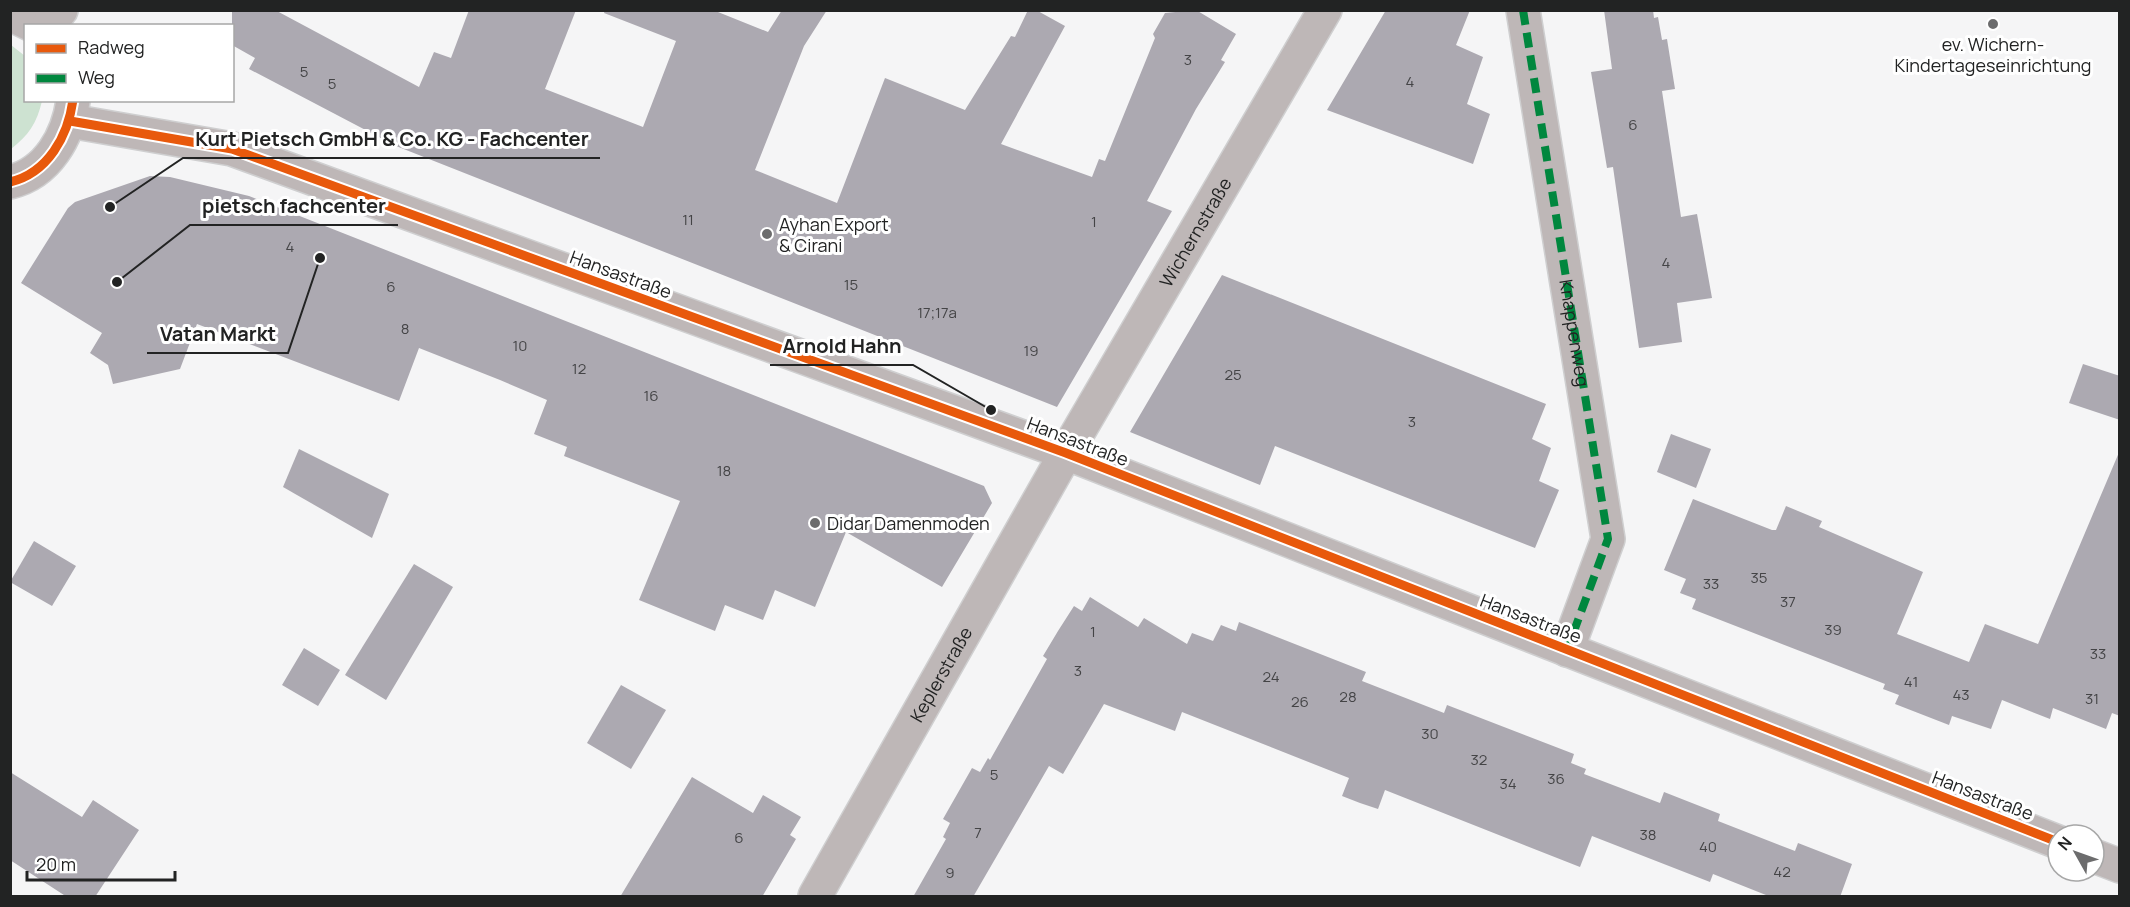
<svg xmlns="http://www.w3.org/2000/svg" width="2130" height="907" font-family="Manrope,sans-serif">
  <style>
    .green { fill: #cde2d1 }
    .building { fill: #aca9b1 }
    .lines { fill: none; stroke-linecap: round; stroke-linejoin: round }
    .minor-casing { stroke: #cfcfd0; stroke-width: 36 }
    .minor { stroke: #beb7b7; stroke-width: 33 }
    .quiet { stroke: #00873e; stroke-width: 8; stroke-dasharray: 15 8; stroke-linecap: butt }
    .cycleway-casing { stroke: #fff; stroke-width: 13 }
    .cycleway { stroke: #e8590c; stroke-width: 9 }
    .poi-dot { fill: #6c6c6d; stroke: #fff; stroke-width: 2 }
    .labels { text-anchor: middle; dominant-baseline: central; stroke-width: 6; stroke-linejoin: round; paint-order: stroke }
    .number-label { font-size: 15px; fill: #444446 }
    .poi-label { font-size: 18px; fill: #222323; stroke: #fff; text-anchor: start }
    .street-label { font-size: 18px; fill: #222323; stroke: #fff }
    .leader { fill: none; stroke: #222323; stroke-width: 2 }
    .callout-dot { fill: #222323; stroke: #fff; stroke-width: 2 }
    .callout-label { font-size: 20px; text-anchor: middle; font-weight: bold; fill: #222323; stroke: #fff; stroke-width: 6; stroke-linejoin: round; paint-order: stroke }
  </style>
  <rect width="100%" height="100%" fill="#f5f5f6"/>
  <path class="green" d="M11,45L25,56L26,100L42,101C37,123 28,136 11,149Z"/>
  <g class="building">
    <path d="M232,10H275L419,87L434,52L451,58L469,10H576L545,89L643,127L676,41L604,13L605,10H713L768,32L782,10H827L804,46L755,170L837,203L885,78L965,110L1011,36L1015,37L1028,10H1036L1065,26L1001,144L1092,177L1099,159L1105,161L1155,38L1153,34L1165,13L1196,10L1236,34L1221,60L1225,62L1196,109L1147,201L1172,211L1057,407L396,146L249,69L255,58L232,45Z"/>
    <path d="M1386,10H1470L1456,45L1483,57L1467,104L1490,114L1473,164L1327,110Z"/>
    <path d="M1604,10H1653L1654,18L1658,17L1662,40L1667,39L1675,89L1662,91L1681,217L1697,214L1712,298L1677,303L1682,342L1639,348L1613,167L1607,168L1591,72L1612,69Z"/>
    <path d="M150,176L170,177L249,196L984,486L992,503L942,587L846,532L815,607L775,590L763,620L725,605L715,631L639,600L680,501L564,456L567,447L534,434L547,400L500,380L419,348L399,401L197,324L180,369L113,384L108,365L90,353L102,333L21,283L68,208L75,202Z"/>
    <path d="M1222,275L1546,404L1532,439L1551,448L1539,481L1559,490L1535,548L1275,446L1260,485L1130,432Z"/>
    <path d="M2083,364L2120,376V420L2069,403Z"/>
    <path d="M1671,434L1711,449L1696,488L1657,472Z"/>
    <path d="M299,449L389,494L372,538L283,487Z"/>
    <path d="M2120,450V716L2112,713L2106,729L2053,708L2050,719L2002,700L1991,729L1952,716L1949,725L1895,704L1899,695L1883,689L1885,684L1692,609L1696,599L1680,593L1686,579L1664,570L1693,499L1772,530H1776L1786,506L1822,521L1819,527L1923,572L1897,634L1969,662L1985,624L2038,644Z"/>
    <path d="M34,541L76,566L52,606L10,582Z"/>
    <path d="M414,564L453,587L386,700L345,675Z"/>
    <path d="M1090,597L1138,627L1144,618L1187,644L1192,633L1213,641L1221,625L1236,631L1239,622L1366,672L1362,681L1444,713L1447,705L1574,754L1571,763L1586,769L1584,774L1660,803L1664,792L1720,814L1718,821L1795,851L1798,843L1852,864L1840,897H1771L1713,874L1710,882L1592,836L1580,867L1385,790L1378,809L1360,803L1342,796L1349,778L1182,712L1175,731L1104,704L1063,774L1049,766L973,897H913L946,839L943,837L950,823L943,819L972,768L980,772L988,758L990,760L1047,659L1043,656L1058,631L1074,606L1082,611Z"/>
    <path d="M304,648L340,670L318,706L282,685Z"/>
    <path d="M621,685L666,710L631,769L587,743Z"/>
    <path d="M10,772L82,817L93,800L139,830L95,897H67L10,860Z"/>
    <path d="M692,777L753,813L763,795L801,817L790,835L796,839L762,897H620Z"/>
  </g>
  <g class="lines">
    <defs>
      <g id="minor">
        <path id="s1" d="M1523,10L1608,539L1567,650"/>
        <path d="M10,14L34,26"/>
        <path d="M48,26L61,10"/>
        <path d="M70,121L232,149L1066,453L2058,842"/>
        <path d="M10,182C48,173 68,136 73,101"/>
        <path d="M2094,856L2120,866"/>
        <path id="s2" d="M815,896L1066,453L1325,10"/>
      </g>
    </defs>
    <use href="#minor" class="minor-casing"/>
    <use href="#minor" class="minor"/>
    <path class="quiet" d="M1523,10L1608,539L1567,650"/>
    <defs>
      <g id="cycleway">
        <path d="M70,121L232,149L1066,453L2058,842"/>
        <path d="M10,182C48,173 68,136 73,100"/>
      </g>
    </defs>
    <use href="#cycleway" class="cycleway-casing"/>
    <use href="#cycleway" class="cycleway"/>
  </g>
  <g class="poi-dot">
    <circle cx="1993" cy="24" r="6"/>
    <circle cx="767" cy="234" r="6"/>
    <circle cx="815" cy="523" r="6"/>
  </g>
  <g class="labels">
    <g class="number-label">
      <text x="1188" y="59">3</text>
      <text x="304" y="71">5</text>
      <text x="1410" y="81">4</text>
      <text x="332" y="83">5</text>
      <text x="1633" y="124">6</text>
      <text x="688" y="219">11</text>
      <text x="1094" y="221">1</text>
      <text x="290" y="246">4</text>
      <text x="1666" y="262">4</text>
      <text x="851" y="284">15</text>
      <text x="391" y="286">6</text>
      <text x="937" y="312">17;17a</text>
      <text x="405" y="328">8</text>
      <text x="520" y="345">10</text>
      <text x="1031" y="350">19</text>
      <text x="579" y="368">12</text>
      <text x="1233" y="374">25</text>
      <text x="651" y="395">16</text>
      <text x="1412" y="421">3</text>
      <text x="724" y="470">18</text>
      <text x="1759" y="577">35</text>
      <text x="1711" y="583">33</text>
      <text x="1788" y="601">37</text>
      <text x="1833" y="629">39</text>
      <text x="1093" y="631">1</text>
      <text x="2098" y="653">33</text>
      <text x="1078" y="670">3</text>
      <text x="1271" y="676">24</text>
      <text x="1911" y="681">41</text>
      <text x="1961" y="694">43</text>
      <text x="1348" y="696">28</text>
      <text x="2092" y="698">31</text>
      <text x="1300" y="701">26</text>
      <text x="1430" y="733">30</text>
      <text x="1479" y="759">32</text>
      <text x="994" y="774">5</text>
      <text x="1556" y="778">36</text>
      <text x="1508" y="783">34</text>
      <text x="978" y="832">7</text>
      <text x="1648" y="834">38</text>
      <text x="739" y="837">6</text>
      <text x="1708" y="846">40</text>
      <text x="1782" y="871">42</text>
      <text x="950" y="872">9</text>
    </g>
    <g class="poi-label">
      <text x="1993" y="44" text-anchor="middle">ev. Wichern-<tspan x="1993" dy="21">Kindertageseinrichtung</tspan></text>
      <text x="779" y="224">Ayhan Export<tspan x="779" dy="21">&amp; Cirani</tspan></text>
      <text x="827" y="523">Didar Damenmoden</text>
    </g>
    <g class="street-label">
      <text stroke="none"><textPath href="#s2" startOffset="765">Wichernstraße</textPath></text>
      <text transform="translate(621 274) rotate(20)">Hansastraße</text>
      <text stroke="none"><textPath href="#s1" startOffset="327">Knappenweg</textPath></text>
      <text transform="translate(1078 441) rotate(21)">Hansastraße</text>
      <text transform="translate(1531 618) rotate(21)">Hansastraße</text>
      <text stroke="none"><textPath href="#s2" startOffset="255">Keplerstraße</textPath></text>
      <text transform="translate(1983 795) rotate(21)">Hansastraße</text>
    </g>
  </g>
  <path class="leader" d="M110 207L183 158H600M117 282L190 225H398M320 258L288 353H147M991 410L913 365H770"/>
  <g class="callout-dot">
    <circle cx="110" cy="207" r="6"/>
    <circle cx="117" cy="282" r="6"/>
    <circle cx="320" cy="258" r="6"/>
    <circle cx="991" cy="410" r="6"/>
  </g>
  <g class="callout-label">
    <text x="392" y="146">Kurt Pietsch GmbH &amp; Co. KG - Fachcenter</text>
    <text x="294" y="213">pietsch fachcenter</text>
    <text x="218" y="341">Vatan Markt</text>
    <text x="842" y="353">Arnold Hahn</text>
  </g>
  <rect width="2130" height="907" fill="none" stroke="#222323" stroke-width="24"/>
  <rect x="24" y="24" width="210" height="78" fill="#ffffff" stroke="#a7a7a7" stroke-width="1.5"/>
  <rect x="36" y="44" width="30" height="9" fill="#e8590c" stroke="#a7a7a7" stroke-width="1.5"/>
  <text x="78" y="54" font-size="18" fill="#222323">Radweg</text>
  <rect x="36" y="74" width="30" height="9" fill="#00873e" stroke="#a7a7a7" stroke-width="1.5"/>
  <text x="78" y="84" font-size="18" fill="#222323">Weg</text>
  <g transform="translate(2076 853) rotate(310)"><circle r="28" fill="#ffffff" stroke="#a7a7a7" stroke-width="1.5"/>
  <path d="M0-4.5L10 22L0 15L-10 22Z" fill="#6c6c6d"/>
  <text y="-9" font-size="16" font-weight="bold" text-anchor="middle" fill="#222323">N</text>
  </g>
  <path d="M27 871v9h148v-9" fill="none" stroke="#222323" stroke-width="3"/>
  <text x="36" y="871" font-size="18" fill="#222323" stroke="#ffffff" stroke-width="4.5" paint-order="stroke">20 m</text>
</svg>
